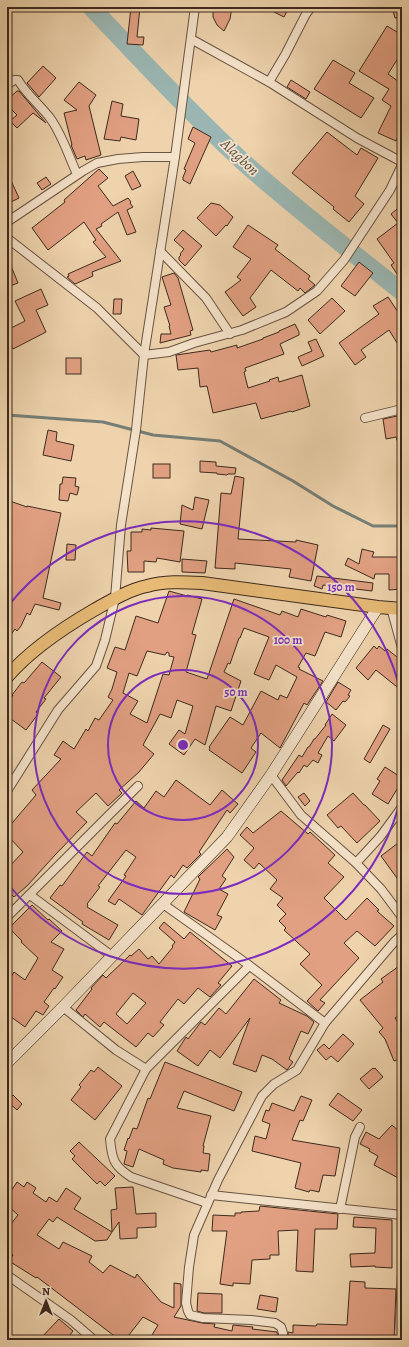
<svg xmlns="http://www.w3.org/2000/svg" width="409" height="1347" font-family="Alegreya,serif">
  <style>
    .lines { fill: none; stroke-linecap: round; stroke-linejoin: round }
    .stream { stroke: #757e77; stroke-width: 3 }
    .river { stroke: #9bb6b2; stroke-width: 18 }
    .building { fill: #e1a082; stroke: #3d2a1e; fill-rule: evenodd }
    .street-casing { stroke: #695442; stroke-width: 10 }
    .secondary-casing { stroke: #3d2a1e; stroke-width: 12 }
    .primary-casing { stroke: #3d2a1e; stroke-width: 14 }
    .street { stroke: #f4e2ca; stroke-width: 8 }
    .secondary { stroke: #f4e2ca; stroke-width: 11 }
    .primary { stroke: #e7ba76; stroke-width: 12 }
    .ring { fill: none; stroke: #7b2cbf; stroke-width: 2 }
    .labels { text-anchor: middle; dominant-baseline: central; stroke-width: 3.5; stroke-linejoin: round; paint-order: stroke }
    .water-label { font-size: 15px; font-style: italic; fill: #544d43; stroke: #f4e2ca }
    .centre { fill: #7b2cbf; stroke: #f4e2ca; stroke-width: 2 }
    .ring-label { font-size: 12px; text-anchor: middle; font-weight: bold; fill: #7b2cbf; stroke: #f4e2ca; stroke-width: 3.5; stroke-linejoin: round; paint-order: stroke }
  </style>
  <rect width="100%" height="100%" fill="#eed3ad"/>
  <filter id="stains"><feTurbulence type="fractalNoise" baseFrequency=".005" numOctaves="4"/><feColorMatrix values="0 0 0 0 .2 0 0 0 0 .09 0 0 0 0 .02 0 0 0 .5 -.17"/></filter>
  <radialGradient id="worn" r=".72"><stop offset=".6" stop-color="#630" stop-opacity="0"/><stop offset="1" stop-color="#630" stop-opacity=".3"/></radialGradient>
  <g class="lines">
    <path class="stream" d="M7,415L103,422L153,435L220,441L293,481L333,506L373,526H402"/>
    <path class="river" d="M91,7C140,59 188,110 240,159C292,206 347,248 402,292"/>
  </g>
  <g class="building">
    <path d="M131,7H140L137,37H144L143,45L127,44Z"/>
    <path d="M213,7H232L230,19L224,31L217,25L213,17Z"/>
    <path d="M264,7H289L284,17Z"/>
    <path d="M392,7H402V17L395,18Z"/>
    <path d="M387,26L402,35V52L388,74L402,84V128L396,141L378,133L391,106L382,100L389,89L359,71Z"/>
    <path d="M333,60L355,73L349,83L374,98L361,118L314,89Z"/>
    <path d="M43,66L56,78L39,97L27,83Z"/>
    <path d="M291,80L310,92L306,99L287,87Z"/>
    <path d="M79,82L96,95L89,106L101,155L86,160L85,156L77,159L71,145H72L64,113L77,110L64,100Z"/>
    <path d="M17,91H19L46,123L33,113L17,128L10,121L17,115L7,105V100Z"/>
    <path d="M112,101L123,104L121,116L139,119L136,140L121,137L120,141L104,139Z"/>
    <path d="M193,127L211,137L190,184L183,180V177L186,170L184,169L195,143L188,139Z"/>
    <path d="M327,132L357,155L361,148L378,158L355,196L364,204L349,222L333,209L334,207L323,198L292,173Z"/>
    <path d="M99,169L108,178L98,186L113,206L128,198L131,202L130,203L133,207L127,210L136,232L127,235L118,212L101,224L102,226L96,229L121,261L92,272L93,276L75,284L67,277L69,276L68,274L106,257L93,242L96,240L84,222L48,250L32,228L65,202L64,200Z"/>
    <path d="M133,171L141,186L132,190L125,176Z"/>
    <path d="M7,172L19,198L7,204Z"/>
    <path d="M46,177L51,184L42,190L37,183Z"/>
    <path d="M211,203L220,205L233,217L227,226L226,225L216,236L197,218Z"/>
    <path d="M402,205V273L401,272L397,274L391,265L394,263L377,239L398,223L391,214Z"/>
    <path d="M248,225L278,245L275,249L310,276L308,279L315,285L305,293L300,288L298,291L271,270L250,298L256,307L243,316L225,292L241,280L237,277L251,259L233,247Z"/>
    <path d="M183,230L202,246L185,266L179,260V257L181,255L180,254L184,249L174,240Z"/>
    <path d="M7,256L18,283L7,287Z"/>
    <path d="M359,262L373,273L355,296L341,286Z"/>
    <path d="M174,273L178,278L193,330L190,331L191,335L160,343L161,334H171L169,326H170L164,307L171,305L162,277Z"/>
    <path d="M41,289L48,305L36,310L46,332L13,349L7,337V330L25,321L15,301Z"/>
    <path d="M388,297L402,318V351L389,330L361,350L366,357L355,365L339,343L379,314L373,306Z"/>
    <path d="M332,298L345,311L320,334L308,320Z"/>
    <path d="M114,299H122L121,314H113Z"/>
    <path d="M295,324L299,332V335L280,344L284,354L245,368L246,371L244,372L248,388L270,381L269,380L278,377L279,382L302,375L310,406L292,412L291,411L261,419L256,403L213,413L207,386L200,387L198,368L178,370L176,355L210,350L211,352L237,345V348L263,339V338L279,332V331Z"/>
    <path d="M316,339L324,356L302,366L298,357L312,351L308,342Z"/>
    <rect x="66" y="358" width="15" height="16"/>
    <path d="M402,415V452H401L396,437L386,439L383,419Z"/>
    <path d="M48,430L57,432L56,441L74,445L71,461L43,455Z"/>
    <path d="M200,461L216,462V466L236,468L235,474H228L227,475L217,474V473L200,472Z"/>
    <rect x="153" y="464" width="17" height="14"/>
    <path d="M235,476L244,478L238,539L296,542V540L318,545L311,581L289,577L291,569L235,563V569L215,568L221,493L231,494Z"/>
    <path d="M63,477L76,478L75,486L79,487L77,495L70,493L68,501L59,500L60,484H62Z"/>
    <path d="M195,497L209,500L202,529L180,524L182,505L193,510Z"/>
    <path d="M7,500L27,507V506L61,513L43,598L61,603L59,610L35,604L30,615L27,613L21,626L17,631L15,629L7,640Z"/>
    <path d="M151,528L184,531L180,562L157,558L156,562L144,561V572H128L127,551H131V532H142V529L151,530Z"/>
    <path d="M67,544L76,545L75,560H66Z"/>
    <path d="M362,549L374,552L372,557H402V589L389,590V574H375L374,579L345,565L348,558L359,564Z"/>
    <path d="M182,559L207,561L205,573L182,572Z"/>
    <path d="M317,576L373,583L372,591L323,585L322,589L314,586Z"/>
    <path d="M169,591L187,596V595L202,599L192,634L196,635L186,672L207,679L234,599L280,615L282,611L298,617L301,609L326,617L327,615L346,621L341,637L325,632L315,656L306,653L298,667L300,668L299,669L323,681L307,705L304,703L280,748L261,733L251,748L256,752L242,773L209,750L210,748L209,747L230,717L243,725L261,691L278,700L280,695L287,698L297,677L276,665L269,680L254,674L269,637L244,628L240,638H239L230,664L228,663L224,672L241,681L231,711L216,706L205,745L195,739L184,755L169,744L179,730L185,734L193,706L177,700L171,718L160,714L143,745L154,754L139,772L119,790L122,793L108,806L96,793L76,812L87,822L55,855L27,886L14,897L12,895L7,900V869L23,852L7,835V829L36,795L32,790L61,759L54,755L63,741L74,749L86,729L88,731L95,718L99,720L113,700L108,697L112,689L117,672L107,668L115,647L125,650L136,616L158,623ZM147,651L165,655L167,652L169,653V656L174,657L169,675L163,674L147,723L130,714L138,701L123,693L129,673L137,676Z"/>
    <path d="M374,646L377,649L379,646L385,651L387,649L402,661V691L376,670L368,680L356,668Z"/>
    <path d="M42,662L61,677L44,698L46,699L36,712L38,714L26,730L7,716V704L13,695H12L22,682L24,683Z"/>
    <path d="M338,682L351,690L348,695L350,696L345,702L343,701L336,710L326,702Z"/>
    <path d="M332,714L346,725L334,741L328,736L318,753L322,755L318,763L313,760L307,767L304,765L299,773L298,772L286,786L282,780L299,755L302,757L308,747H309L314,739H315L326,725H325Z"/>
    <path d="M383,725L390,729L370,763L364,759Z"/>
    <path d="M385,767L402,778V781L388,804L372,794L380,781L377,779Z"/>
    <path d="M176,780L210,805L222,790L238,804L230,813L227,810L199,852L201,854L187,868L183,865L174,878L171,875L142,915L119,899L115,905L108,901L126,876L124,875L136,857L126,850L98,886L100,887L87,904L88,905L87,907L118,925L109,940L82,924L83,922L50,898L60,885L62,886L87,852L92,856L115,823L117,824L136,801L144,808L156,791L164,797Z"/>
    <path d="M304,793L310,801L305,806L298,797Z"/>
    <path d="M353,793L364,805H365L380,821L357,843L341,826L338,828L327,815Z"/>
    <path d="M281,811L308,834L310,832L335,855L328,863L344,877L324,898L346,920L367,898L379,910L377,911L394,926L375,946L357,931L344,943L359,958L320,1000L325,1003L318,1011L307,1001L322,985L300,964L310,954L284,930L286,928L279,921L286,914L277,905L283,898L270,889L277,880L259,863L254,869L244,860L254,848L240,835L247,827L253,833Z"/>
    <path d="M402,840V885L381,856Z"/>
    <path d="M227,849L234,857L222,876L226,879L219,889L228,894L217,915L222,917L215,930L184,912L200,879L198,877Z"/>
    <path d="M32,905L48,920L49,919L62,931L51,942L64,949L52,970L63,977L55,989L54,988L44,1002L49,1006L43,1015L36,1011L25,1027L7,1014V983L14,972L25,980L38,958L21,942L22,941L9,928Z"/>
    <path d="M164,922L184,939L190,932L232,966L218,983L221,985L210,997L198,988L184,1004L178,999L160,1022L164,1025L153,1037L148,1033L136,1047L104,1022L100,1027L85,1014L83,1017L76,1010L92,989L91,988L103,975L106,978L130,955L131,956L139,949L148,959L152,956L159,964L173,947L172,946L175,942L159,928ZM133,993L146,1003L127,1024L116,1014Z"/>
    <path d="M402,964V1013L395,1018L402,1028V1058L394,1061L385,1039L379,1032L383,1028L360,1000L383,982L381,979Z"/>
    <path d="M254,979L281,1000L279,1003L307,1016L314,1022L308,1034L301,1031L289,1059L293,1062L287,1070L272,1059L262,1055L256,1072L233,1064L250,1018L220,1058L210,1050L198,1066L177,1051L186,1037L188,1039L201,1022L205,1025L219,1008L226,1014Z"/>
    <path d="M343,1034L354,1044L338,1062L331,1056L326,1060L317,1050L324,1044L329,1049Z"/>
    <path d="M165,1062L242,1092L234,1111L184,1091L177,1108L211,1116L203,1146H204L203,1153L210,1154L208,1171L201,1170V1172L173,1168L163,1164L164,1160L139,1149L133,1167L124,1164L127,1151L124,1150L128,1138L129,1139L133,1128L137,1129L148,1098L150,1099Z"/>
    <path d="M98,1067L122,1086L95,1120L71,1100L81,1087L79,1085L91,1070L94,1072Z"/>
    <path d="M373,1068L374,1069L375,1068L383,1077L369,1089L360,1079Z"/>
    <path d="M338,1093L362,1110L353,1121L329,1105Z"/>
    <path d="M13,1095L22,1104L17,1110L7,1101Z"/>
    <path d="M301,1096L312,1100L303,1121L300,1120L292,1140L340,1148L335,1176L323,1175L319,1192L310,1190L309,1192L295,1188L301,1163L252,1151L255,1136L266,1139L270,1124L262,1121L266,1110L269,1111L272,1103L294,1111Z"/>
    <path d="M392,1125L402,1134V1180L374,1165L378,1156L369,1151L370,1149L360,1144L366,1132L379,1139Z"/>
    <path d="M79,1142L115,1176L105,1186L100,1181L97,1184L72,1159L75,1156L70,1151Z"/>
    <path d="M17,1182L24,1187L27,1182L36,1188L33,1193L46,1202L49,1197L57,1202L66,1188L81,1198L74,1209L112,1232L107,1240L95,1241L57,1217L53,1222L49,1219L37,1235L59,1249L63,1242L92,1256L89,1262L103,1273L110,1265L135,1278L137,1274L161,1302L174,1308V1283L181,1284V1306L174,1317L202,1323L215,1324L214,1327L232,1331L233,1325L253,1327L252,1329L277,1332L278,1340H149L158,1325L143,1317L125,1340L119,1335L117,1338L37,1277L36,1278L9,1261L13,1255L7,1251V1229L18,1215L7,1205V1197Z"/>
    <path d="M133,1187L136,1214L156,1213V1227L137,1228V1238L120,1239L119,1222L112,1232L111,1210L117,1209L115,1188Z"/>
    <path d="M260,1206L338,1214L337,1229H315L313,1272L296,1271L298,1230L278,1231L279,1255H270V1259L252,1260L250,1284L233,1283V1286L220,1284L227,1231H212L213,1215L235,1216V1213H241V1212L259,1211Z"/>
    <path d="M354,1217L392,1220V1268L375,1267V1266L351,1267L350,1254L375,1253L376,1228L353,1227Z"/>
    <path d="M350,1281L365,1282V1288L396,1289L394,1340H288V1332L293,1333V1325L316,1326L317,1324L347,1325Z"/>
    <path d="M198,1293L222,1294V1313H204L197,1311Z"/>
    <path d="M260,1295L278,1298L276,1312L257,1309Z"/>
    <path d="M59,1319L73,1331L70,1335L76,1340H39Z"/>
  </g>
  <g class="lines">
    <defs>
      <g id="street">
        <path d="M191,39L269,82L357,138L402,162"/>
        <path d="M269,82L285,55L306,14L311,7"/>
        <path d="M7,85L14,80H18C27,95 40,105 50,118C62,134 69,157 77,174"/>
        <path d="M7,222L83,171L97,163L118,159L143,157H175"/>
        <path d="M7,238L97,308L144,355L169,352L194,343L242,330L286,312L317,291L344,260L390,190L402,165"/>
        <path d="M160,251L206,298L230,334"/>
        <path d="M365,418L402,409"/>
        <path d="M391,608L402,648"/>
        <path d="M271,775L301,815L356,863L381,889L402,917"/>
        <path d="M7,791L58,710L96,666L105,640L115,598L121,525L136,430L144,355L175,157L195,7"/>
        <path d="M356,863L380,837L402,807"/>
        <path d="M30,895L112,956"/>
        <path d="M163,904L246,963L325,1023"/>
        <path d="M7,917L138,786"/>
        <path d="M63,1007L116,1050L146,1069"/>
        <path d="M211,1195L402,1215"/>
        <path d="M207,1203L131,1177C114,1166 112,1160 110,1139L146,1069L249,966"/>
        <path d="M340,1209L355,1137L360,1127"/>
        <path d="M7,1275L71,1320L94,1340"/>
        <path d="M283,1340V1333L281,1327L275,1323L251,1320L203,1318L190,1315L188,1311L186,1303L189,1267L194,1235L218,1180L262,1096L274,1084L297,1070L325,1023L395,941L402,935"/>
        <path d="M399,1340L402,1274"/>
      </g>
      <path id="secondary" d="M7,1063L63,1007L227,837L271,775L378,607"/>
      <path id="primary" d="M7,677C31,649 63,628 94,610C110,601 128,590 147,586C164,581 183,582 202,583L378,607L402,609"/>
    </defs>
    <use href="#street" class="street-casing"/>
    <use href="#secondary" class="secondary-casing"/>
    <use href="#primary" class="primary-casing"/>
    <use href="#street" class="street"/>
    <use href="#secondary" class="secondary"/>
    <use href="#primary" class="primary"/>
  </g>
  <g class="ring">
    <circle cx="183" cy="745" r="75"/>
    <circle cx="183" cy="745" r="149"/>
    <path d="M402 793A224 224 0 0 1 8 884M8 606A224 224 0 0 1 402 697"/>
  </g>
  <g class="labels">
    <g class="water-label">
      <text transform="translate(240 157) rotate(43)">Alagbon</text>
    </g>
  </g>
  <circle cx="183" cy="745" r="6" class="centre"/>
  <g class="ring-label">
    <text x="341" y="591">150 m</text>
    <text x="288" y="644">100 m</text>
    <text x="236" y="696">50 m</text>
  </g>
  <rect width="409" height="1347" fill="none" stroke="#eed3ad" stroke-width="24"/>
  <rect x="8" y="8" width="393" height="1331" fill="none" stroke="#3d2a1e" stroke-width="2"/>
  <rect x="12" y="12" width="385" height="1323" fill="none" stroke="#3d2a1e"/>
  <g transform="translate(46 1301)" stroke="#f4e2ca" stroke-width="3" paint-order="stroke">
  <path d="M0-3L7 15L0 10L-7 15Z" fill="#3d2a1e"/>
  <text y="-6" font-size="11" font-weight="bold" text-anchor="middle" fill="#3d2a1e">N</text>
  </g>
  <rect width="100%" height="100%" filter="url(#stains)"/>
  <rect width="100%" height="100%" fill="url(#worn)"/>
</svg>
